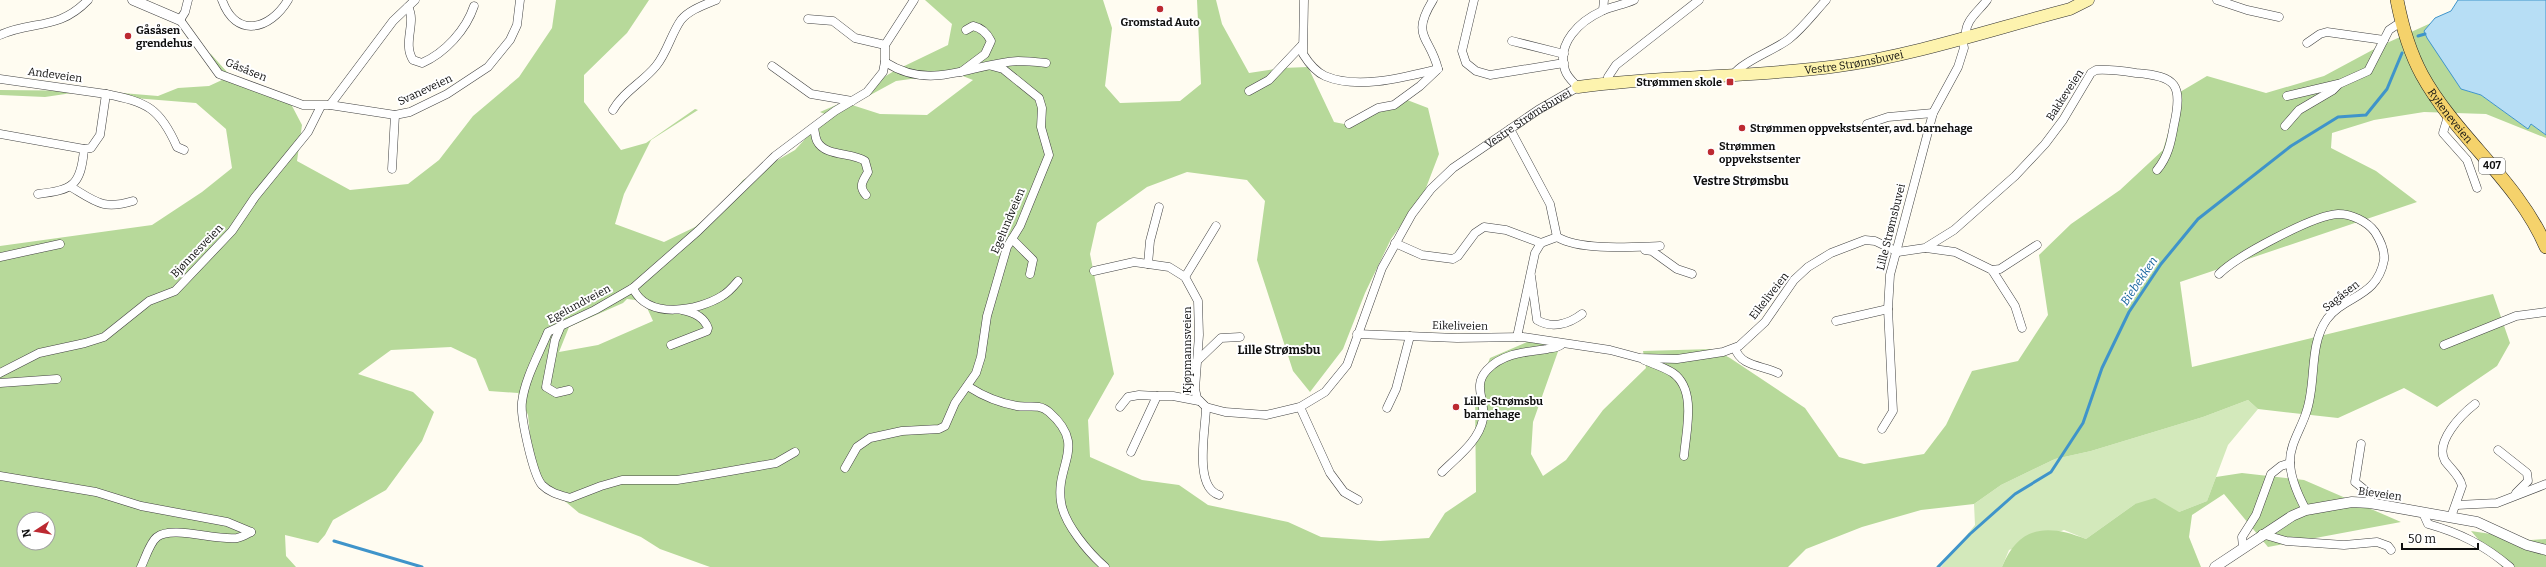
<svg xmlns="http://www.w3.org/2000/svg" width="2546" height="567" font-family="Bitter,serif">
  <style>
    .green { fill: #d3e9bb }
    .forest { fill: #b7d99a; fill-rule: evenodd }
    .water { fill: #b7def5; stroke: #3f94ca }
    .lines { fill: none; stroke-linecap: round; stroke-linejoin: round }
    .stream { stroke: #3f94ca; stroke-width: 3 }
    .minor-casing { stroke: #424242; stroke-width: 9 }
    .tertiary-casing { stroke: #424242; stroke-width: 11 }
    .secondary-casing { stroke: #313131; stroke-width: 13 }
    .primary-casing { stroke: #202020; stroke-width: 14 }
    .minor { stroke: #fff; stroke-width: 8 }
    .tertiary { stroke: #fff; stroke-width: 10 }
    .secondary { stroke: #fdf3ae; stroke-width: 12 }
    .primary { stroke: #f5d26b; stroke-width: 13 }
    .poi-dot { fill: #bc2931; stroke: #fff; stroke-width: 1.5 }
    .labels { text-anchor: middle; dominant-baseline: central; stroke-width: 4; stroke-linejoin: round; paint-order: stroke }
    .shield { fill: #fff; stroke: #575757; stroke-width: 1 }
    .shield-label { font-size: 10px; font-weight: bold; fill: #0f0f0f }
    .poi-label { font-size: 11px; font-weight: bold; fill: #0f0f0f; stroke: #fff; text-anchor: start }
    .street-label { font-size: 11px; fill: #0f0f0f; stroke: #fff }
    .neighbourhood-label { font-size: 12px; font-weight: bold; fill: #0f0f0f; stroke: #fff }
    .water-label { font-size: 12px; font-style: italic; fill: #1a669e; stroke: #fff }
  </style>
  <rect width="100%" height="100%" fill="#fffcf1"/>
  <path class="green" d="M2248,400L2258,409L2228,445L2207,501L2179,512L2135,504L2086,539L2064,530L2009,550L2002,567H1941L1975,525L1974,504L2001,485L2055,459L2091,451L2203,417Z"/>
  <g class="forest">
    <path d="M556,0H649L627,33L584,75V102L621,150L646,143L695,109L698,110L651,140L624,194L615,224L664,242L695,227L722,205L743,180L795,150L827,115L820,112L843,102L894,71L948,45L952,24L925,0H1103L1112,28L1105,86L1120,103L1180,101L1201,84L1197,0H1216L1222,24L1249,73L1282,68L1308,67L1334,122L1349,125L1402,98L1428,108L1439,154L1424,193L1391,239L1365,293L1343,349L1310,392L1293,371L1257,260L1265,201L1247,180L1187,172L1147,187L1097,223L1090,254L1114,374L1088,420L1090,457L1142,480L1179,485L1208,505L1288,522L1321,537L1380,541L1429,538L1445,513L1476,492L1475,396L1490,358L1534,339L1561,343L1533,422L1531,454L1543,476L1566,460L1603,410L1646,368L1643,351L1713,349L1730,358L1805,408L1839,457L1864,464L1924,454L1946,425L1972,371L2018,361L2048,315L2039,255L2071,224L2120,190L2163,150L2180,92L2207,76L2266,93L2324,76L2378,47L2431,23L2424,31L2461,89L2481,95L2528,129L2531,124L2546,135V138L2486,114L2424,112L2374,120L2332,133L2331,148L2376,171L2417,202L2180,282L2192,367L2493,294L2510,343L2497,366L2437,407L2404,388L2338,418L2258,409L2248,400L2203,417L2091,451L2055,459L2001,485L1974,504L1921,510L1862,527L1806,549L1788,567H710L660,549L641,537L579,513L534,475L528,415L518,393L489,391L476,359L451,347L391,350L358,374L413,392L434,412L422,441L386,490L333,520L325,535L318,543L285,535L286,556L296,567H0V246L152,225L202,192L232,168L226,129L196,103L72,93L45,97L0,95V90L98,91L158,96L178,88L209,86L222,80L210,53L235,81L291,104L302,125L297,161L350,190L408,184L439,160L473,116L519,77L552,28ZM955,73L973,80L927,115L880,114L852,105L896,81ZM627,299L644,301L653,321L598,345L559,352L569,327L623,303ZM24,519H48V543H24Z"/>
    <path d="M2242,473L2304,480L2401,522L2268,547L2224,494L2192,515L2189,537L2201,567H2002C2019,525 2048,524 2086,539L2135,504L2155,498L2179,512L2207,501L2216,477Z"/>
    <path d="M2471,531L2531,540L2546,539V567H2502Z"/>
  </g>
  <path class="water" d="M2458,0H2546V135L2531,124L2528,129L2481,95L2461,89L2427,38L2424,31L2435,18L2451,11Z"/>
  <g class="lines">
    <g class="stream">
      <path d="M2418,36L2425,34"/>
      <path d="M334,541L422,567"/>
      <path d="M1938,567L1970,534L2015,494L2051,472L2083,423L2102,368L2129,312L2161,264L2198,219L2291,146L2338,117L2366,115L2387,89L2402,53"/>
    </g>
    <defs>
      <g id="minor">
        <path d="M188,0L185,12L180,20L219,74L303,105H330L395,115L410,112L447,94L488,67L510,40L517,25L520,0"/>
        <path d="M222,0C236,39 270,30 288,0"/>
        <path d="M1304,0L1303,54C1308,62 1316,72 1325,76C1358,90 1405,77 1438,69"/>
        <path d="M1433,0C1410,37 1430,36 1438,69"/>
        <path d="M1474,0L1462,51L1466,63L1476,71L1490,75L1564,63"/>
        <path d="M2217,0L2247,10L2279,17"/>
        <path d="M408,7C417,22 402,43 413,60L422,63C445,53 466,30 474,6"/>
        <path d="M1603,10L1604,0"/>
        <path d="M808,19L833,21L855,38L885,45"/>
        <path d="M0,35C33,20 58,31 88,0"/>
        <path d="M1966,36C1964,21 1979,11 1987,0"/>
        <path d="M1512,41L1564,54"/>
        <path d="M2307,43L2320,34L2327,32L2384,40"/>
        <path d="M885,62C932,92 969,64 1018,61C1027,61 1037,62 1046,63"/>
        <path d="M772,66L811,94L852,101"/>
        <path d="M961,72L985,54L991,41C987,33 982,28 973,26L966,30"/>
        <path d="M1734,74C1742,62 1775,50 1789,39C1803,28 1814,13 1826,0"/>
        <path d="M0,79L106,94L100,135L91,148L84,149C81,186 72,190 38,194"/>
        <path d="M1608,83V77L1616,65L1699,0"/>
        <path d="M1249,91L1269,80L1302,45"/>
        <path d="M106,94C147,102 160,108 177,147L184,150"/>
        <path d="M2287,96L2338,84"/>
        <path d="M330,105L393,21L415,0"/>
        <path d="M613,110C623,92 643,82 656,66C667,53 671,34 681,20C689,10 704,5 716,0"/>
        <path d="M2449,113L2443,133L2467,160L2477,188"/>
        <path d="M1349,124L1378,108L1394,105L1420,86L1437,70"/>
        <path d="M1867,124L1888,117L1933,113"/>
        <path d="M2285,126L2299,110L2333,90L2339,84L2368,71L2389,30L2401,22"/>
        <path d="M814,128C815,132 815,137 817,141C825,157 852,152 865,161L868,172C863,181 858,186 866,195"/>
        <path d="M1510,129L1550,204L1557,237L1541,243L1535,253L1517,337"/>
        <path d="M0,134L84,149"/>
        <path d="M392,169L395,115"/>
        <path d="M71,187C96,202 103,210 133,201"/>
        <path d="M1557,237C1582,251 1631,247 1660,246"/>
        <path d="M1012,239L1033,260L1030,274"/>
        <path d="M1395,243L1422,255L1453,259L1458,256L1475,233L1484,227L1506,230L1541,243"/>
        <path d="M1926,248L1955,252L1992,270L2015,306L2022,328"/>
        <path d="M1645,250L1652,251L1677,269L1692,274"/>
        <path d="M0,257L60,244"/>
        <path d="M1148,264L1150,241L1159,207"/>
        <path d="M1992,270L2000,269L2037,245"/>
        <path id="s1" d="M1094,271L1134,262L1169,267L1185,277L1198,301L1199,335L1195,389L1197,398L1206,407L1225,412L1266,415L1300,407L1325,392L1347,365L1382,268L1412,214L1431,189L1453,168L1538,110L1578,87C1573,82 1567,77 1565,70C1556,43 1580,21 1602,11C1612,6 1624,5 1634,0"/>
        <path d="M2219,274C2237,256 2314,215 2338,214C2351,214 2367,221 2375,232C2380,240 2385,250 2384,260C2377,298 2345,295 2327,319C2308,346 2317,383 2306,413C2301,429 2290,444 2290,461C2290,477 2299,497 2306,510"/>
        <path d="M1531,276L1537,320C1552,329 1569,324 1582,314"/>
        <path d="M1185,277L1216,226"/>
        <path d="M633,288C647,320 698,311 722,296C729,292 733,287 738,281"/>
        <path d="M1836,321L1888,309"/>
        <path d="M560,328L555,340L546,387L556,393L569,390"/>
        <path d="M1357,334L1457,338L1523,337L1610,350L1640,358L1677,359L1723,352L1739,346L1765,322L1794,280L1808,267L1831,253L1865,240L1875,241L1898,252L1925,248L1954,230L2015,176L2045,144L2063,120L2091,73L2096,70C2109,69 2123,71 2136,73C2177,76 2183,85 2174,125C2171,142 2168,157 2157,170"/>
        <path d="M671,345L707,331L708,328C704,317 693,312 682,310"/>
        <path d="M2444,345L2516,316L2546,312"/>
        <path d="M1735,348C1741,367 1762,365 1778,373"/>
        <path d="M1644,360C1653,364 1664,367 1673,373C1697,390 1686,431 1684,456"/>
        <path d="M1197,361L1221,338L1240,337"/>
        <path d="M0,373L39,353L85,343L104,337L149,301L175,291L232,231L255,197L308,132L321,106"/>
        <path d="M0,383L57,379"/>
        <path d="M969,387C983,396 1000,403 1017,406C1028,408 1039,403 1049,412C1088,446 1055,464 1061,502C1064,524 1089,553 1105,567"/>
        <path d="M1120,407L1128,397L1139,395L1157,396"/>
        <path d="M1206,407C1206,428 1193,487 1219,495"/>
        <path d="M1300,407L1330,473L1344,492L1358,500"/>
        <path d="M1387,408L1396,389L1410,336"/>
        <path d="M1882,429L1893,411L1888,309L1890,275L1933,113L1958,67L1964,48L1962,37"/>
        <path d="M2361,444L2355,482L2370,494V503"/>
        <path d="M2498,450L2527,473L2528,481L2516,493"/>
        <path d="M795,452L776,463L702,476L677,480H622L601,486L570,498C560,495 550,493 542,485C533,475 520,416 522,402C525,378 539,354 548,332L595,310L633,288L698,231L775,156L835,111L867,92L883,72L885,62V45L914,0"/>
        <path d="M1131,452L1157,396H1173L1199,401"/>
        <path d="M845,468L857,447L870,438L902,431L939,429L945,426L955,403L976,373L981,357L987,316L1007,247L1020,226L1049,155L1041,127L1042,108L1039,98L1003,69L992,66"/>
        <path d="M1442,472C1457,457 1479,441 1483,419C1486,400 1472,386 1487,370C1503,353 1525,352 1547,349C1552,348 1557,348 1561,345"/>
        <path d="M0,476L96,492L141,506L227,522L251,532"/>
        <path d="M2457,505L2497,503L2546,484"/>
        <path d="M2423,513L2428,524C2460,533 2484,545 2510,567"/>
        <path d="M2451,517L2462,486C2460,476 2451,469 2445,461C2434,442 2462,414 2475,404"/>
        <path d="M2262,534L2286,541L2344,545L2377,542L2388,546L2391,550"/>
        <path d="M2243,547L2242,537L2256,515L2271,474L2281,466L2290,463"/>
        <path d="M141,567C145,559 150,542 157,537C172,525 216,541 237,538C242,537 247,534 251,532"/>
      </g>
      <g id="tertiary">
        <path d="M133,0L180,20"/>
        <path d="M2215,567L2292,516L2306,510L2352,502L2370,503L2477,522L2527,545L2546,550"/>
      </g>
      <g id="secondary">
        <path id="s2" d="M1578,87C1664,75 1752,78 1838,66C1916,55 1993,29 2070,9L2088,0"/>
      </g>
      <g id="primary">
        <path id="s3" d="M2397,0C2402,26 2409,51 2422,75C2456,137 2518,181 2546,247"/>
      </g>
    </defs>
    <use href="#minor" class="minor-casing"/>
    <use href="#tertiary" class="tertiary-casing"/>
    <use href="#secondary" class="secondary-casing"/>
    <use href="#primary" class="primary-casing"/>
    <use href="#minor" class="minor"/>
    <use href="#tertiary" class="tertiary"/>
    <use href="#secondary" class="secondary"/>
    <use href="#primary" class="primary"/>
  </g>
  <g class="poi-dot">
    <circle cx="1160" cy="9" r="4"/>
    <circle cx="128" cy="36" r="4"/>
    <rect x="1726" y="78" width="8" height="8" rx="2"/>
    <circle cx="1742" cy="128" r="4"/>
    <circle cx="1711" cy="152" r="4"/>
    <circle cx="1456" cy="407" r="4"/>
  </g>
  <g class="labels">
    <rect class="shield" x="2479" y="158" width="26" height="16" rx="3"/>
    <g class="shield-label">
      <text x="2492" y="166">407</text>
    </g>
    <g class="poi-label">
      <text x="1160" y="22" text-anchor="middle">Gromstad Auto</text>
      <text x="136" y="30">Gåsåsen<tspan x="136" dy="13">grendehus</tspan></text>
      <text x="1722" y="82" text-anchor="end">Strømmen skole</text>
      <text x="1750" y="128">Strømmen oppvekstsenter, avd. barnehage</text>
      <text x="1719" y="146">Strømmen<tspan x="1719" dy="13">oppvekstsenter</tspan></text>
      <text x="1464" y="401">Lille-Strømsbu<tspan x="1464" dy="13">barnehage</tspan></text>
    </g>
    <g class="street-label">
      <text stroke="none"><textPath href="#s2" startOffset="277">Vestre Strømsbuvei</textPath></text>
      <text transform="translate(246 70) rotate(22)">Gåsåsen</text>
      <text transform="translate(55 75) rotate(8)">Andeveien</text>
      <text transform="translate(425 90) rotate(-25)">Svaneveien</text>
      <text transform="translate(2065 95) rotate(-57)">Bakkeveien</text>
      <text stroke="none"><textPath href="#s3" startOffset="129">Rykeneveien</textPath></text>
      <text stroke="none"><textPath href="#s1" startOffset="709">Vestre Strømsbuvei</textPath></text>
      <text transform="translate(1008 221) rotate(-67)">Egelundveien</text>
      <text transform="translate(1891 227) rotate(-76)">Lille Strømsbuvei</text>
      <text transform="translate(197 251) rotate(-46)">Bjønnesveien</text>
      <text transform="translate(1769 296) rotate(-52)">Eikeliveien</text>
      <text transform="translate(2341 296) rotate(-38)">Sagåsen</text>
      <text transform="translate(579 304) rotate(-28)">Egelundveien</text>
      <text transform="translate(1460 326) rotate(1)">Eikeliveien</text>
      <text transform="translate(1187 350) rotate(-90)">Kjøpmannsveien</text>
      <text transform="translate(2380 494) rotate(8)">Bieveien</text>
    </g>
    <g class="neighbourhood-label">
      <text x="1741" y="181">Vestre Strømsbu</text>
      <text x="1279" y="350">Lille Strømsbu</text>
    </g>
    <g class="water-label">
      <text transform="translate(2139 281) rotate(-56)">Biebekken</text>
    </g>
  </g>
  <g transform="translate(36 531) rotate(258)"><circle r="19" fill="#ffffff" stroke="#9f9f9f"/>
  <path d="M0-3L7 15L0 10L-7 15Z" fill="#bc2931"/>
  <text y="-6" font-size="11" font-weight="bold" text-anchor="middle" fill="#0f0f0f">N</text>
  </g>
  <path d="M2402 543v6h76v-6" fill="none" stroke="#0f0f0f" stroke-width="2"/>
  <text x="2408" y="543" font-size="12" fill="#0f0f0f" stroke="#ffffff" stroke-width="3" paint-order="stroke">50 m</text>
</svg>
